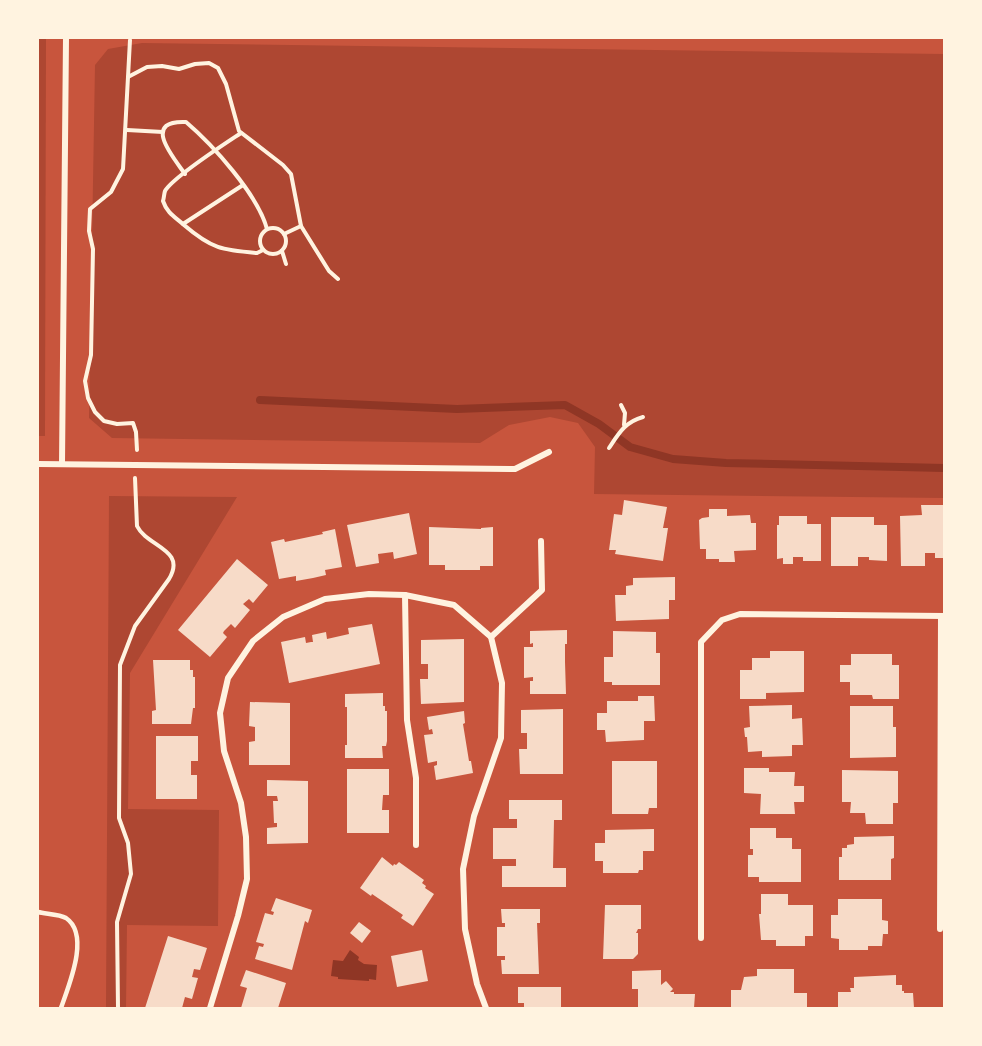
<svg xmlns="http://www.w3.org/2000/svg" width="982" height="1046" font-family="Rubik,sans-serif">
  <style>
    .green { fill: #ae4732 }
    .water { fill: #8f3625 }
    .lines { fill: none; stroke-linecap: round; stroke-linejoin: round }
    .stream { stroke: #8f3625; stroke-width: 8 }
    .building { fill: #f7dbc8 }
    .path { stroke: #fff3e0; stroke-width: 4 }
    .service { stroke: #fff3e0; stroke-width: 4.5 }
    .minor { stroke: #fff3e0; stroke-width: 6 }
  </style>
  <rect width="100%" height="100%" fill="#c8553d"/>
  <g class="green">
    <path d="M38,38H46L45,436H38Z"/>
    <path d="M142,43L944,54V498L594,494L595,447L578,423L550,417L509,425L480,443L112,438L89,418L95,65L108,49Z"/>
    <path d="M109,496L237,497L130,673L128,809L219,810L218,926L127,925L126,1008H106Z"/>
  </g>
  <path class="water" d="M350,950L359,957L358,960L364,964L377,965L376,980L369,979V981L338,979V977L331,976L333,960L343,961Z"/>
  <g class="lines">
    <path class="stream" d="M260,400L457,409L565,405L599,424L630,447L673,459L726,463L944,468"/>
  </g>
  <g class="building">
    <path d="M624,500L667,507L663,528H668L663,561L615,554L616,550H609L614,514L622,515Z"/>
    <path d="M921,505H944V558H935V553H925V566H901L900,516L922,515Z"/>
    <path d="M709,509H727V516L750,515L751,523H756V550L734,551L735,562H719V559H706V549H700L699,520L702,518L709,517Z"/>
    <path d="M409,513L417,554L394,559L393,552L378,554L379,563L356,567L347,525Z"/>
    <path d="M779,516H807V524H821V561H803V557H793V564H783V558L777,559V525H779Z"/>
    <path d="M831,517H874V525H887V561L869,560V557H858V566H831Z"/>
    <path d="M429,527L481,529V528L493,527V566H480V570H445V565H429Z"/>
    <path d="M335,529L342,567L325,570L326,575L313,578L296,581V576L279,579L271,542L284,539L285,542L323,534L322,532Z"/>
    <path d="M237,559L268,585L253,603L249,599L243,604L250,610L235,628L231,624L224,631L223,633L227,637L210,657L178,630Z"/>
    <path d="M675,577V600H669V619L616,621L615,595H626V586L633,585V578Z"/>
    <path d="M372,624L380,664L289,683L281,642L305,637L306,643L311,642H313L312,635L326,632L327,639L349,634L348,628Z"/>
    <path d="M567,630V644H565V662L566,694H530V681H533V677L524,678V647H533V643L530,644V631Z"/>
    <path d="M613,631L656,632V653H660V685H612V682H604V657H613Z"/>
    <path d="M464,639V702L421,704L420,679H428V664H421V640Z"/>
    <path d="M770,651H804V692L766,693V699H740V670H752V658H770Z"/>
    <path d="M851,654H892V665H899V699H873L872,695H850V682H840V665H851Z"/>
    <path d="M153,660H190V670H193V677H195V708H193L191,724H152V711L156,710Z"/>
    <path d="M383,693V706H385V711H387V741L386,746H382L383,758H345V745H347V707H345V694Z"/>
    <path d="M638,696H654L655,721H644V740L606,742L605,730H597V713H607V701H638Z"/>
    <path d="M250,702L290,703V765H249V742L255,741V727L249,726Z"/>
    <path d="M792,705V719L802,718L803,745H792V756L762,757V751L748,752L747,737H745L744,728L750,727L749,706Z"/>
    <path d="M850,706H893V727H896V757L850,758Z"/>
    <path d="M563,709V774H520L519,749H527V733H521V710Z"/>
    <path d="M464,711L465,723L463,724L469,761H471L473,773L436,780L434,766L437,765V761L428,763L424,735L433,734L432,729L429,730L427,717Z"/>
    <path d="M156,736H198V761H191V775H197V799H156Z"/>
    <path d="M612,761H657V808H649L648,814H612Z"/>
    <path d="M744,768H769V772H795L794,786H804V802H794L795,814H760L761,794L744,793Z"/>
    <path d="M347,769H389V795H383L382,810H389V833H347Z"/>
    <path d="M842,770L898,771V803H893V824H866L865,813H850L851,802H842Z"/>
    <path d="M267,780L308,781V843L267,844V828L277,827V823H274L273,801H278L277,796H267Z"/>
    <path d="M509,800H562V820H554L553,868H566V887H502V866H516V859H493V828H517V819H509Z"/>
    <path d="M750,828H776V838H792V849H801V882H759V877H748V855H753V849H750Z"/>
    <path d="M654,829V851H643V870H639L638,873H603V861H595V843H605V830Z"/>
    <path d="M894,836V858L891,859V880H839V857H842V848H847V845L854,844V837Z"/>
    <path d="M382,857L393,866L394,864L396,865L399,862L424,880L422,883L426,886L425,888L434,894L413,926L401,918L403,915L372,894L371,896L360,888Z"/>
    <path d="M761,894H788V905H813V936H805V946H776V940H761L759,914H761Z"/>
    <path d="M276,898L312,910L308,923L305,921L292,970L255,959L259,946L263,947L264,944L256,942L265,913L273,915L274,912L271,911Z"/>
    <path d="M838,899H882V920L888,921V934H883L882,946H868V950H839V939L831,938V915H838Z"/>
    <path d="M605,905H641V929H638L636,933H638V954L633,959H603Z"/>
    <path d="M501,909H540V923H537L539,974H502L501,960H505V956H497V927H505V923H502Z"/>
    <path d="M359,922L371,931L362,943L350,933Z"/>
    <path d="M168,936L207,948L200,970L194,969L192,977L198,978L192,999L185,997L182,1008H145Z"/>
    <path d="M422,950L428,981L397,987L391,956Z"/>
    <path d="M757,969H794V993H807V1008H731V990H741L744,977L757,976Z"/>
    <path d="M246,970L286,983L278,1008H241L247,988L240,986Z"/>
    <path d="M661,970V985L666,981L673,989L670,992H674V994H695L694,1008H638V989H632V971Z"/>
    <path d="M896,975V985H902V991H904V993H913L914,1008H838V992H851L850,988H854V977Z"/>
    <path d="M518,987H561V1008H524V1003H518Z"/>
  </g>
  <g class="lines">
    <g class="path">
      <path d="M130,40L123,169L111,192L90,209L89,231L93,249L91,355L85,381L88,398L95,412L104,421L117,424L133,423L136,432L137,450"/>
      <path d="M128,77L147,67L162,66L179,69L195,64L209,63L218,68L226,84L239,131L283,165L291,174L301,226L329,271L338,279"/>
      <path d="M127,130L163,132"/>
      <path d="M241,133C226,143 173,177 165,191C164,194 164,198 163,201C167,213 175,217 184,225C212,249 222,250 257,253L263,250"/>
      <path d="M185,174C173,157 141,120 186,122C213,145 258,195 267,229"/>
      <path d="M183,224L243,185"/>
      <circle cx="273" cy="241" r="13"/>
      <path d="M284,234L301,226"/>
      <path d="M282,251L286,264"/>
      <path d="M621,405L625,413L624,425"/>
      <path d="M609,448C619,433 625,422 643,417"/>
      <path d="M118,1008L117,922L131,874L128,843L119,818L120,665L135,626L169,579C187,549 147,547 137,526L135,478"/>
    </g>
    <path class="service" d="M38,912C45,914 59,914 66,918C91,935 68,987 61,1008"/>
    <g class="minor">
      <path d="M38,464L515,469L549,452"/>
      <path d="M62,464L66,38"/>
      <path d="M405,595L407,720L416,778V845"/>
      <path d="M491,637L542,590L541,541"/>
      <path d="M940,929L941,616"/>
      <path d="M701,938V642L722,620L740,614L944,616"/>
      <path d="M210,1008L238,916L247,879L246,837L241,803L224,751L220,713L228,678L253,641L283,617L325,599L369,594L405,595L454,605L491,637L502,683L501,738L474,816L463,869L465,929L477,984L486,1008"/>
    </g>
  </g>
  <rect width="982" height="1046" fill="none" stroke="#fff3e0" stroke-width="78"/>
</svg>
